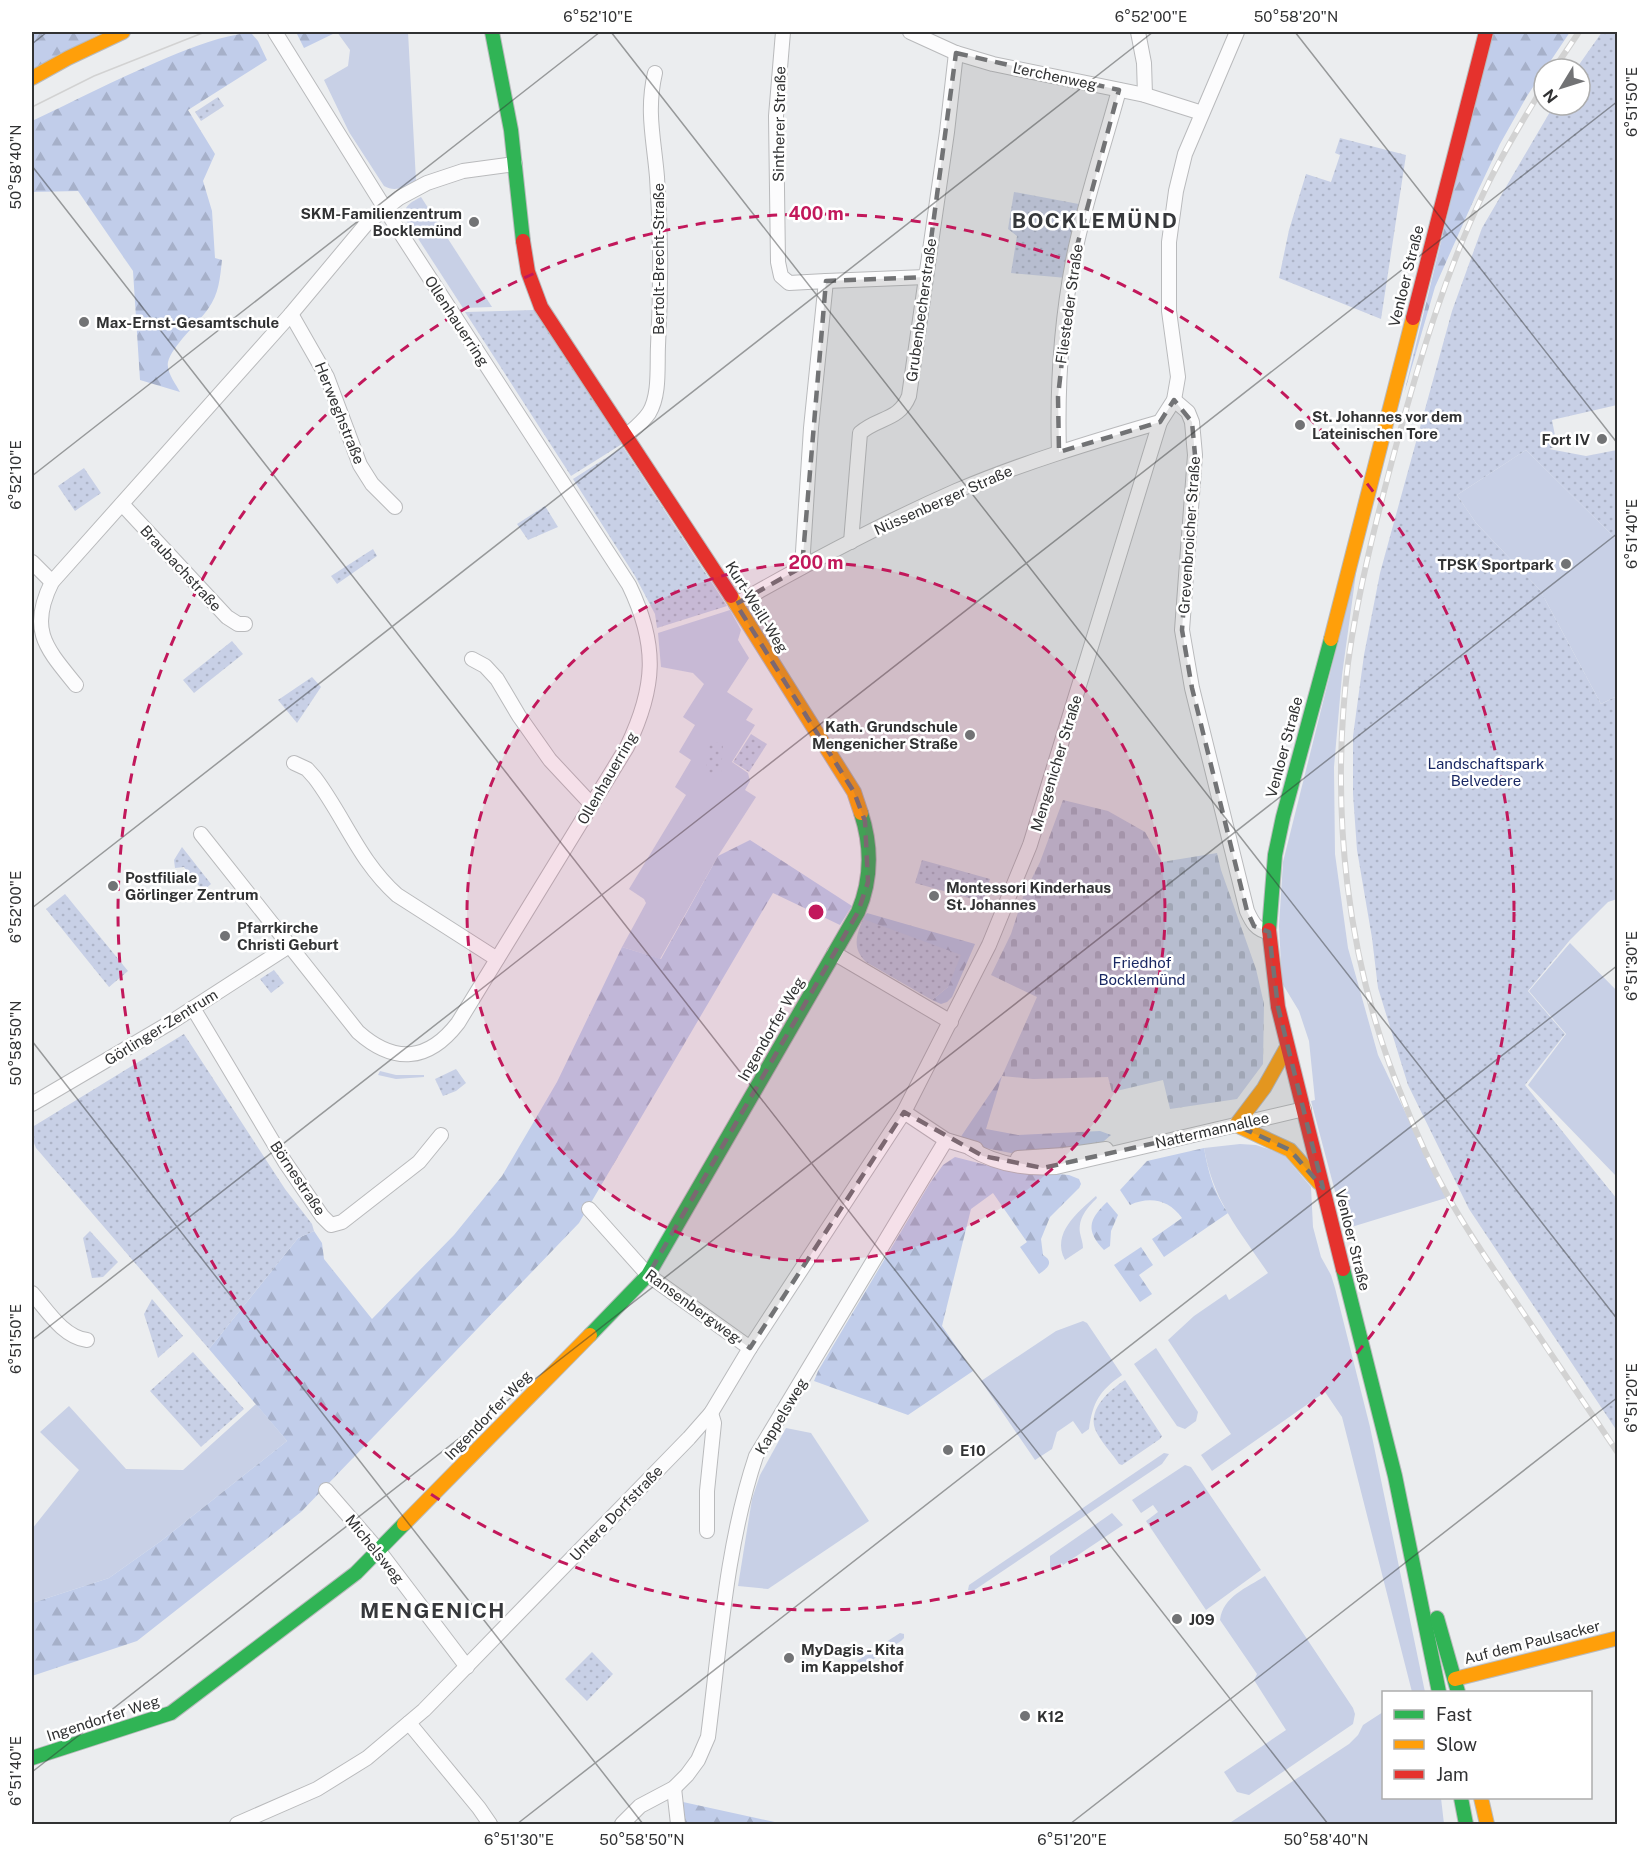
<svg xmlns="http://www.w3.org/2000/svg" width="1649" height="1856" font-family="'Public Sans',sans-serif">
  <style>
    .green { fill: #c8d0e6 }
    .forest { fill: url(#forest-firs) }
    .cemetery { fill: url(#cemetery-stones) }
    .park { fill: url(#park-dots) }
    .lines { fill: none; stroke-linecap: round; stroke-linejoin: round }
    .street-casing { stroke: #b9babc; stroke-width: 16 }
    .fast-casing { stroke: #b9babc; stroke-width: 16 }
    .slow-casing { stroke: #b9babc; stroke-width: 16 }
    .jam-casing { stroke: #b9babc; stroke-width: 16 }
    .street { stroke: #fcfcfd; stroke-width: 14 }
    .fast { stroke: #30b455; stroke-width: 14 }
    .slow { stroke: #ff9f0a; stroke-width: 14 }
    .jam { stroke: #e5322d; stroke-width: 14 }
    .tram { stroke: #d2d2d2; stroke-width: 1.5 }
    .rail-casing { stroke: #d2d2d2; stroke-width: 6 }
    .rail { stroke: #fff; stroke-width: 4; stroke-dasharray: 11; stroke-linecap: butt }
    .marked { fill: #727375; fill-opacity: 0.2; stroke: #727375; stroke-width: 4.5; stroke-dasharray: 12 8; stroke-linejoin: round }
    .ticks { fill: none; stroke: #313233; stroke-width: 1.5; stroke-opacity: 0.45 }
    .ring { fill: none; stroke: #c2185b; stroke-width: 3; stroke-dasharray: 10 8 }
    .poi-dot { fill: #727375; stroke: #fff; stroke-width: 2 }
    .labels { text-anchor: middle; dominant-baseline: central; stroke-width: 5; stroke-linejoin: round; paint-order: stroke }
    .street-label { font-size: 15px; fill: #313233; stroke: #fff }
    .poi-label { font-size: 15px; font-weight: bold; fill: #313233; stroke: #fff; text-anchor: start }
    .park-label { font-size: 15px; fill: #192863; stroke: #fff }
    .district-label { font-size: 21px; font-weight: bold; letter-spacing: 1.5px; fill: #36383b; stroke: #fff }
    .centre { fill: #c2185b; stroke: #fff; stroke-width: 3 }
    .ring-label { font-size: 18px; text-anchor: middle; font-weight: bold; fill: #c2185b; stroke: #fff; stroke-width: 5; stroke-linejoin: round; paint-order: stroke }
    .neatline { fill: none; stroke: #313233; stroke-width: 2 }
    .ticks-label { font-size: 15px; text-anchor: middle; fill: #313233 }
  </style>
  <defs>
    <pattern id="forest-firs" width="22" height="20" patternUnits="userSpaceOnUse" patternTransform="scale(1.5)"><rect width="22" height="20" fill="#c1cdea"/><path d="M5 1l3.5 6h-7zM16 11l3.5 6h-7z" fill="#a6b0c9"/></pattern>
    <pattern id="cemetery-stones" width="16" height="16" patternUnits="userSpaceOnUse" patternTransform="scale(1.5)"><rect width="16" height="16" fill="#c8d0e6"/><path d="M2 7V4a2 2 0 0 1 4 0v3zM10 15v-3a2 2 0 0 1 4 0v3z" fill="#acb3c6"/></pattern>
    <pattern id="park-dots" width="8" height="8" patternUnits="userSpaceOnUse" patternTransform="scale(1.5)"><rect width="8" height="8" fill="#c8d0e6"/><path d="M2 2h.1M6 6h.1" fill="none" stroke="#acb3c6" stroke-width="1.8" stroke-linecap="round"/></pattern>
  </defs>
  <rect width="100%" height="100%" fill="#ebedef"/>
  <g class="green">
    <path d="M337,32H408L416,181C405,186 396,193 384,186L349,132L324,80L348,66L350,50Z"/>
    <path d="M421,197L492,307L463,308L406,220C401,207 411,202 421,197Z"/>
    <path d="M1526,450L1615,538L1617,537V696L1601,704L1540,590L1476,523L1457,495Z"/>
    <path d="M1357,566L1342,675L1334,767L1335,854L1348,948L1378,1055L1446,1198L1345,1229L1311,1101L1315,1100L1309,1041L1299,1011L1282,983L1279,926L1283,862Z"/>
    <path d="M730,610L741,630L738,640L749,658L727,692L753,709L746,720L755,725L732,762L748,773L750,781L745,790L756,797L718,856L660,959L622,947L646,903L644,899L629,889L686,795L675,787L691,760L679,752L695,725L683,717L704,684L693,673L661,667L658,633Z"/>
    <path d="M1570,943L1617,991V1177L1528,1085L1566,1034L1529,991Z"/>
    <path d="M380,1071L396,1075H424V1077L396,1079L378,1075Z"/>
    <path d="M1240,1144L1256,1145L1283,1154L1311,1187L1313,1227L1321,1257L1331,1275L1335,1288L1370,1427L1425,1692H1412L1342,1417L1325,1392L1212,1471L1201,1455L1231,1434L1168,1340L1194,1316L1226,1294L1229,1300L1268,1273C1239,1230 1213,1201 1204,1148Z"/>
    <path d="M1096,1196L1097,1198C1087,1208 1078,1218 1080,1233C1081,1238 1083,1243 1083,1248L1065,1260C1051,1233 1078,1212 1096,1196Z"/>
    <path d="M1083,1321L1087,1323L1122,1375C1099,1391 1093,1402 1089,1429L1082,1434L1073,1421L1057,1432L1052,1449L1035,1460L981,1381L1056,1331Z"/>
    <path d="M1156,1348L1198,1412L1196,1421L1185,1429L1177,1426L1134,1364Z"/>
    <path d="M256,1404L287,1441L161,1541L109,1578L32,1603V1529L79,1470L40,1432L69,1406L126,1469L183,1470Z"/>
    <path d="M786,1428L811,1433L869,1521L768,1589L738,1586L752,1499L760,1475Z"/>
    <path d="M1164,1453L1169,1454L1162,1464L973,1591L968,1590L969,1585Z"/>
    <path d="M1185,1465L1191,1467L1261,1570L1206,1610L1146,1521L1158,1512L1153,1505L1141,1513L1132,1500Z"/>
    <path d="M1112,1513L1123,1525L1063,1565L1062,1563L1050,1570V1556Z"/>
    <path d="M1265,1576L1353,1708L1355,1714L1353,1724L1249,1795L1237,1792L1224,1772L1286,1730L1254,1680L1257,1674L1220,1620C1223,1596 1247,1588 1265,1576Z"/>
    <path d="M900,1633L904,1634V1638L901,1641L857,1670L852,1667V1664Z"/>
    <path d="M1383,1712L1384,1798H1441L1444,1824H1228L1349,1744L1358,1735L1363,1725Z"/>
  </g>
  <g class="forest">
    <path d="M32,32H103L32,70Z"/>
    <path d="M296,32H337L304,48Z"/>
    <path d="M1492,32H1570L1527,96L1500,144L1475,197L1435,287L1404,394Z"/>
    <path d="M240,34H252L258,41L267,60L188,110L215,154L203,181L212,211L215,258L222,260C220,278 219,294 208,309C198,323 172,346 168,362C166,372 176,384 180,392L140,380L133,271L78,191L32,192V121C74,101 115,80 157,62C185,50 211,39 240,34Z"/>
    <path d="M750,840L852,906L840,925L773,893L579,1223L301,1512L137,1641L32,1676V1603L109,1578L161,1541L287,1441L209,1349L298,1238L314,1231L322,1243L324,1259L372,1319L454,1235L502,1176L557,1082L622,947L661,959L718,856Z"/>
    <path d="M867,913L975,944L952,997L947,1002L941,1004L932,1000L948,987L863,919Z"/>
    <path d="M1002,1076L986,1129L1018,1135L1100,1131L1111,1135L1097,1147L1016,1154L985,1148L960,1138Z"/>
    <path d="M1204,1148C1208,1172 1214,1193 1228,1213L1164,1257L1152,1239L1182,1218C1169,1200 1150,1196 1130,1205L1120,1190L1147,1161Z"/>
    <path d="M955,1157L1002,1169L1069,1175L1079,1179L1081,1184L1079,1188L1050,1217L1041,1239L1043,1255C1055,1262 1047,1269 1039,1274L1020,1247L1027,1242L993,1193L971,1209L942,1326L973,1371L908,1415L814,1381L818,1371L930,1183L943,1165Z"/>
    <path d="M1107,1202L1118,1215L1111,1231L1110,1246L1104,1250C1086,1231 1088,1220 1107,1202Z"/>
    <path d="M1141,1247L1153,1265L1139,1275L1152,1294L1140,1302L1114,1265Z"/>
    <path d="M683,1802L784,1824H683Z"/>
  </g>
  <path class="cemetery" d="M1063,800L1108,811L1145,832L1162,862L1217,853L1221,870L1256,969L1264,1004L1263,1064L1237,1099L1170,1109L1163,1080L1112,1092L1108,1077L1033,1079L1002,1076L1037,997L991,975L1011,934L1024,894L1040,862Z"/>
  <g class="park">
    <path d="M1602,32H1618L1617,405L1552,420L1557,446L1549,449L1586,456L1617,450V537L1615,538L1526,450L1457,495L1476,523L1540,590L1601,704L1617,696V899L1608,902L1570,940L1528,991L1565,1034L1525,1085L1617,1199V1431L1469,1209L1408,1085L1378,988L1372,938L1357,850L1353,794V736L1364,655L1380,573L1452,311L1482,228L1554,105H1580V69H1576Z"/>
    <path d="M218,97L224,106L201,121L195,112Z"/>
    <path d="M1340,138L1406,155L1381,319L1279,278L1289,230L1306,174L1331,182L1340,155L1335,153Z"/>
    <path d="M1014,192L1084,205L1067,278L1011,273L1017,236L1008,229Z"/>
    <path d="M534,310L622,444L571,476L465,312Z"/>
    <path d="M623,447L727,606L657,628L655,614L635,576L573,479Z"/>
    <path d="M84,468L101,493L75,511L58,486Z"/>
    <path d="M545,506L558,527L528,540L517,524Z"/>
    <path d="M373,549L377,556L337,584L331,576Z"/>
    <path d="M232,641L243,654L194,693L183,680Z"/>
    <path d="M312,677L321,687L297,723L278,700Z"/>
    <path d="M751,734L767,744L749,772L733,762Z"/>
    <path d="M708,742L723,743L721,775L706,774Z"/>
    <path d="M182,847L211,884L203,891L184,867L175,868L174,860Z"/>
    <path d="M922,860L990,879L983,902L915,883Z"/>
    <path d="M65,894L128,971L109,987L46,909Z"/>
    <path d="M863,919L961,955L948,987L932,1000L866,962C852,949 856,935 863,919Z"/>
    <path d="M274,970L284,983L271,993L260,979Z"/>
    <path d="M184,1034L285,1189L312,1224L314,1231L298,1238L209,1349L36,1148L32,1138L34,1126Z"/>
    <path d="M456,1069L466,1083L456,1091L443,1096L435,1079Z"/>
    <path d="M90,1231L118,1262L103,1277L92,1278L83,1238Z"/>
    <path d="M152,1299L183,1336L158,1358L144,1314Z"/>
    <path d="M193,1352L244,1409L201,1447L150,1391Z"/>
    <path d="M1125,1380L1162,1436L1160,1439L1122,1465L1119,1464C1112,1453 1100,1441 1095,1429C1088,1408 1110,1390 1125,1380Z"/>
    <path d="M592,1652L613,1674L587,1701L565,1679Z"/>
  </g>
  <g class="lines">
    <defs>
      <g id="street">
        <path d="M783,32L776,116L778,262L781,276L789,283L826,281L811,428L802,567"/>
        <path d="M910,32L956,53L993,64L1145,95L1202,113"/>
        <path d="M1138,32L1144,63L1145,95"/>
        <path d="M826,281L926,277"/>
        <path d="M291,314L327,377L360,465L372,484L395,507"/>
        <path d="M1174,400L1188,412L1192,422L1195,455L1182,630L1192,688L1247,911C1252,922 1256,930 1269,932"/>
        <path d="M626,436C634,429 643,422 649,413C660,395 657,367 658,346C661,290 661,233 657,177C654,140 646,111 655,73"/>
        <path d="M1059,452C1057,388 1061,324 1073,261C1084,204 1104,146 1119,90"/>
        <path d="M122,504L227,617L238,624H245"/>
        <path d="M851,542L860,433C878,417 899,421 909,396L947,132L956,53"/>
        <path d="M32,562L52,582"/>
        <path d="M736,604C808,563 881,524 956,491C1022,463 1091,442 1160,422"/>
        <path d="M472,659L485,666L497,679L519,716L550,760L592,805"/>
        <path d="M76,685C46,648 28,630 52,582L291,314L367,223L399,198L427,183L463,171L515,164"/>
        <path d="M294,763L307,769L315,778C345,818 359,861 397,895L497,959"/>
        <path d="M201,834L358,1032C394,1064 428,1062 458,1023L627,747C656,687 658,645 629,585L394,223L275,32"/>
        <path d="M834,953L951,1022"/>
        <path d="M193,1008L285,1162L322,1216L331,1225L342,1222L419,1162L441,1135"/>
        <path d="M32,1104L173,1021L289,946"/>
        <path d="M904,1112L946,1140L976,1149"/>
        <path d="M970,1148C995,1164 1026,1169 1056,1167L1304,1109"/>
        <path d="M1018,1158L1064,1155L1106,1149"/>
        <path d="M589,1209L648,1275L750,1348"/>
        <path d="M32,1293C47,1310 63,1337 87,1340"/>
        <path d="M326,1490L379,1551L467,1667"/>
        <path d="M707,1531V1491L714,1423L711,1413"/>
        <path d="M409,1723L479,1808L490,1824"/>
        <path d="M674,1788L678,1824"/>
        <path d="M237,1824L317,1789L367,1758L424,1710L689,1438L711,1413L750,1348L904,1112L989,945L1030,845L1160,422L1174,400L1178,377L1169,311V242L1176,191L1185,154L1237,32"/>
        <path d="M622,1824L640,1806L674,1788L687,1775L698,1760L708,1737C720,1643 726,1546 756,1456L946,1140"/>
      </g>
      <g id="fast">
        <path d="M492,32L511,130L523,241"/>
        <path d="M1269,930L1275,855L1283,817L1331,639"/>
        <path d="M1343,1269L1395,1476L1439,1692"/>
        <path d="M590,1335L648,1275L858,912C872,879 872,847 861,813"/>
        <path d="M1437,1618L1458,1692"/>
        <path d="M32,1758L171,1713L356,1573L404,1524"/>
        <path d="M1461,1798L1466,1824"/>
      </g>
      <g id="slow">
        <path d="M32,78L68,58L123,32"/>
        <path d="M731,596L854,792L861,813"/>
        <path d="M1331,639L1413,318"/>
        <path d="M1287,1047L1264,1088L1236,1125L1290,1150L1319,1183"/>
        <path d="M404,1524L590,1335"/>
        <path d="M1455,1679L1618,1638"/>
        <path d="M1481,1798L1487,1824"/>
      </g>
      <g id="jam">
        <path d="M523,241L528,272L541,307L731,596"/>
        <path d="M1413,318L1486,32"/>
        <path d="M1269,930L1278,1007L1343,1269"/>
      </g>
    </defs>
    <use href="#street" class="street-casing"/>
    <use href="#fast" class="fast-casing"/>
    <use href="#slow" class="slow-casing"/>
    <use href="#jam" class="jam-casing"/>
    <use href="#street" class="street"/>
    <use href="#fast" class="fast"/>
    <use href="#slow" class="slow"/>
    <use href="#jam" class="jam"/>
    <path class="tram" d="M32,107L94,76L205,32"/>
    <defs>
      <g id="rail">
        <path d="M1554,69L1579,32"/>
        <path d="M1544,85C1524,119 1503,152 1486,188C1446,270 1420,358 1396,446C1377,517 1358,590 1348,663C1330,809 1346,962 1403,1099C1416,1133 1432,1168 1450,1200C1469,1234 1492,1267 1514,1299C1548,1350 1583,1401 1618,1453"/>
      </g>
    </defs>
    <use href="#rail" class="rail-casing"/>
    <use href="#rail" class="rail"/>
  </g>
  <path class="marked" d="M956,53L1119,90L1073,261L1058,397L1059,452L1160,422L1174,400L1192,422L1195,455L1182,630L1192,688L1247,911L1254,926L1269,932L1278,1007L1323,1188L1290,1150L1236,1125L1043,1168L983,1156L904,1112L750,1348L648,1275L858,912L868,882L865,821L854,792L736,604L802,567L826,281L926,277Z"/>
  <path class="ticks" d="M611,32L1618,1320M1295,32L1618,444M32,44L47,32M32,166L1328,1824M32,476L600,32M32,908L1153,32M32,1041L643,1824M32,1340L1618,101M32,1772L1618,533M517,1824L1618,965M1070,1824L1618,1397"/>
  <circle cx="816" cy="912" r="349" fill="#c2185b" fill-opacity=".12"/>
  <g class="ring">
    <circle cx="816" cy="912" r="349"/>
    <circle cx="816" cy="912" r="698"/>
  </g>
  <g class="poi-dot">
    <circle cx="474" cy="222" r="6"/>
    <circle cx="84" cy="322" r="6"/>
    <circle cx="1300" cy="425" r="6"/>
    <circle cx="1602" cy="439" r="6"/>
    <circle cx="1566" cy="564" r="6"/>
    <circle cx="970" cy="735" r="6"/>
    <circle cx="113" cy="886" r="6"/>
    <circle cx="934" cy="896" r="6"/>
    <circle cx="225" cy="936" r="6"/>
    <circle cx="948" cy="1450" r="6"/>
    <circle cx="1177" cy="1619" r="6"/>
    <circle cx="789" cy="1658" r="6"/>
    <circle cx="1025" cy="1716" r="6"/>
  </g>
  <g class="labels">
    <g class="street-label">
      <text transform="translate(1055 76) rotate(12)">Lerchenweg</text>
      <text transform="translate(779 124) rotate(-89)">Sintherer Straße</text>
      <text transform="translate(658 259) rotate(-90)">Bertolt-Brecht-Straße</text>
      <text transform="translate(1406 276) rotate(-76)">Venloer Straße</text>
      <text transform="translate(1069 304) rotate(-82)">Fliesteder Straße</text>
      <text transform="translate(921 310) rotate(-82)">Grubenbecherstraße</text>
      <text transform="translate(457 321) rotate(57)">Ollenhauerring</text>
      <text transform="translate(340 413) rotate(68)">Herweghstraße</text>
      <text transform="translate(943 500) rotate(-24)">Nüssenberger Straße</text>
      <text transform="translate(1189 535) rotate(-86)">Grevenbroicher Straße</text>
      <text transform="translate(181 568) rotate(47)">Braubachstraße</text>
      <text transform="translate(757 607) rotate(58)">Kurt-Weill-Weg</text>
      <text transform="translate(1284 747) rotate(-75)">Venloer Straße</text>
      <text transform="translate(1056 763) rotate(-73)">Mengenicher Straße</text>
      <text transform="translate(607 778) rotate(-60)">Ollenhauerring</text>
      <text transform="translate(161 1027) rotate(-32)">Görlinger-Zentrum</text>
      <text transform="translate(771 1029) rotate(-60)">Ingendorfer Weg</text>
      <text transform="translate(1212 1130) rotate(-13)">Nattermannallee</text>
      <text transform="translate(298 1178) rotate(56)">Börnestraße</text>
      <text transform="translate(1353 1240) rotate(76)">Venloer Straße</text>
      <text transform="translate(693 1306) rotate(36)">Ransenbergweg</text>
      <text transform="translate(488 1415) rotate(-46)">Ingendorfer Weg</text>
      <text transform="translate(781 1416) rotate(-59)">Kappelsweg</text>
      <text transform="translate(616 1513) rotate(-46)">Untere Dorfstraße</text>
      <text transform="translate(375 1549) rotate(51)">Michelsweg</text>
      <text transform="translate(1532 1642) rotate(-14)">Auf dem Paulsacker</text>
      <text transform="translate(103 1718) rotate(-18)">Ingendorfer Weg</text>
    </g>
    <g class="poi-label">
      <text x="462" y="213" text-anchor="end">SKM-Familienzentrum<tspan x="462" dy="17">Bocklemünd</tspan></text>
      <text x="96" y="322">Max-Ernst-Gesamtschule</text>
      <text x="1312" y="416">St. Johannes vor dem<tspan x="1312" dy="17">Lateinischen Tore</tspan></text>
      <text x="1590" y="439" text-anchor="end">Fort IV</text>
      <text x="1554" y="564" text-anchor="end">TPSK Sportpark</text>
      <text x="958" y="726" text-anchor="end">Kath. Grundschule<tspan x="958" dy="17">Mengenicher Straße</tspan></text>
      <text x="125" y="877">Postfiliale<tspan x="125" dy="17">Görlinger Zentrum</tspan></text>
      <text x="946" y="887">Montessori Kinderhaus<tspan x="946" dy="17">St. Johannes</tspan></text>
      <text x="237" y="927">Pfarrkirche<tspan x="237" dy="17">Christi Geburt</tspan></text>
      <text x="960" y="1450">E10</text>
      <text x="1189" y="1619">J09</text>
      <text x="801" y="1649">MyDagis - Kita<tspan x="801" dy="17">im Kappelshof</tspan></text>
      <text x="1037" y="1716">K12</text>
    </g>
    <g class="park-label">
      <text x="1486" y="763">Landschaftspark<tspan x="1486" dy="17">Belvedere</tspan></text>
      <text x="1142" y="962">Friedhof<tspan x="1142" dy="17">Bocklemünd</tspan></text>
    </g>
    <g class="district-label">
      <text x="1095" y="220">BOCKLEMÜND</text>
      <text x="433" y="1610">MENGENICH</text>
    </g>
  </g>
  <circle cx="816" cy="912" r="9" class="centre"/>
  <g class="ring-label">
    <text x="816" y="220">400 m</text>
    <text x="816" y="569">200 m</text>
  </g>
  <rect width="1649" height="1856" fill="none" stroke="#ffffff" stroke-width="66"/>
  <rect x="1382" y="1691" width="210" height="108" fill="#ffffff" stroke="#adadad" stroke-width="1.5"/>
  <rect x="1394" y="1710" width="30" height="9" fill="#30b455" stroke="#adadad" stroke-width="1.5"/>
  <text x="1436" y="1721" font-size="18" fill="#313233">Fast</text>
  <rect x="1394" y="1740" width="30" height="9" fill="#ff9f0a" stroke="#adadad" stroke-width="1.5"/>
  <text x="1436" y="1751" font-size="18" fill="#313233">Slow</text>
  <rect x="1394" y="1770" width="30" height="9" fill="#e5322d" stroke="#adadad" stroke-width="1.5"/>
  <text x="1436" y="1781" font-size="18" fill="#313233">Jam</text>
  <g transform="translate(1562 87) rotate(232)"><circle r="28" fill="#ffffff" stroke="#adadad" stroke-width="1.5"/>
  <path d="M0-4.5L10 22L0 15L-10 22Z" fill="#727375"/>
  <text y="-9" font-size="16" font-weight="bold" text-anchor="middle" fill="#313233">N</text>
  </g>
  <rect x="33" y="33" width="1583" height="1790" class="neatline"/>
  <g class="ticks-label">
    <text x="598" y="22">6°52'10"E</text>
    <text x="1151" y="22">6°52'00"E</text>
    <text x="1296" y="22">50°58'20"N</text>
    <text transform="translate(1632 102) rotate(-90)" y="5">6°51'50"E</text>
    <text transform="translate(16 167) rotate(-90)" y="5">50°58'40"N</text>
    <text transform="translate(16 475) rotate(-90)" y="5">6°52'10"E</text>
    <text transform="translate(1632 534) rotate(-90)" y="5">6°51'40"E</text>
    <text transform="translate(16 907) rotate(-90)" y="5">6°52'00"E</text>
    <text transform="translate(1632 966) rotate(-90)" y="5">6°51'30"E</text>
    <text transform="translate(16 1043) rotate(-90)" y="5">50°58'50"N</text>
    <text transform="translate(16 1339) rotate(-90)" y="5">6°51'50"E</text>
    <text transform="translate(1632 1398) rotate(-90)" y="5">6°51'20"E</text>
    <text transform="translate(16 1771) rotate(-90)" y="5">6°51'40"E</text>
    <text x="519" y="1845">6°51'30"E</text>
    <text x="642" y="1845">50°58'50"N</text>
    <text x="1072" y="1845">6°51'20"E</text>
    <text x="1326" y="1845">50°58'40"N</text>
  </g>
</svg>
